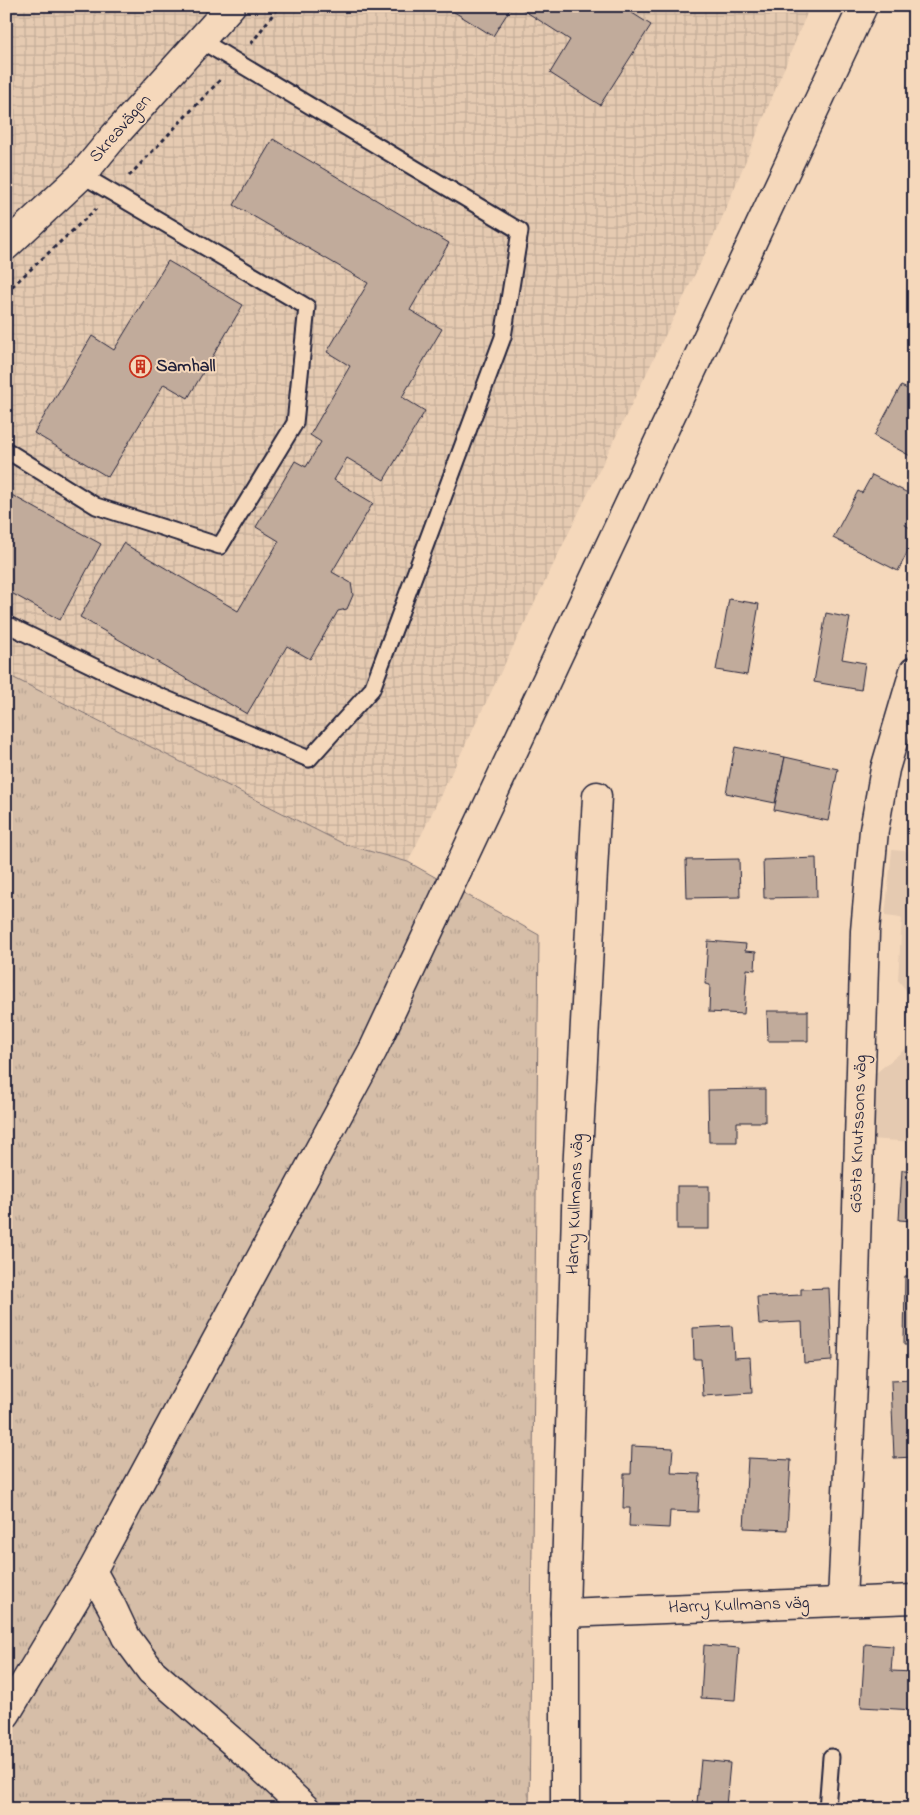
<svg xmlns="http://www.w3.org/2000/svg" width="920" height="1815" font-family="'Indie Flower',sans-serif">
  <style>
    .built { fill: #e5cab1 }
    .industrial { fill: url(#industrial-grid) }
    .grass { fill: url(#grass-tufts); stroke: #7c7072 }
    .building { fill: #c1ab9b; stroke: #22223b }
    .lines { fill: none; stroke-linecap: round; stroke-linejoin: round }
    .service-casing { stroke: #22223b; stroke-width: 19 }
    .minor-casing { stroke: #22223b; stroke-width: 31 }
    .tertiary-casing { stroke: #22223b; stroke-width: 31 }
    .secondary-casing { stroke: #22223b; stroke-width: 31 }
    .path { stroke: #22223b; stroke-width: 3; stroke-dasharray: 4 4; stroke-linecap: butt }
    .service { stroke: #f5d8bb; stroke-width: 15 }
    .minor { stroke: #f5d8bb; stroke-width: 28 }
    .tertiary { stroke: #f5d8bb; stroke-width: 28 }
    .secondary { stroke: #f5d8bb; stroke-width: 28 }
    .labels { text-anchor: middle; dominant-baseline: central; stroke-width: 4; stroke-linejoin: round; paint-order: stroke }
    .street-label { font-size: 18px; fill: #22223b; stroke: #f5d8bb }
    .poi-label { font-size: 18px; font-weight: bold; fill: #22223b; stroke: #f5d8bb; text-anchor: start }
  </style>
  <defs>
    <pattern id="industrial-grid" width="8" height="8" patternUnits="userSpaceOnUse" patternTransform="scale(1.25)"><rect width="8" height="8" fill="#e5cab1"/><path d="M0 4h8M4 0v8" fill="none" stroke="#c4ad99"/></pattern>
    <pattern id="grass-tufts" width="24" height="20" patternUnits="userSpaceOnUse" patternTransform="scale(1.25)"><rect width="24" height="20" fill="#d6bea8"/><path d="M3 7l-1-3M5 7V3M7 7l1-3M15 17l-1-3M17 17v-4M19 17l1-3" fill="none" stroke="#b7a392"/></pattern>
  </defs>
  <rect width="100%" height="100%" fill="#f5d8bb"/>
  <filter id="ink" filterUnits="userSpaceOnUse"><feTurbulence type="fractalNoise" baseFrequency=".02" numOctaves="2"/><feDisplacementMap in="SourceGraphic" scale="10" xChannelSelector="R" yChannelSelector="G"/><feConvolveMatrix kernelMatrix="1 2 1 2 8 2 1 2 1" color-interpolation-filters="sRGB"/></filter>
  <g filter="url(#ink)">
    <g class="built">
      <path d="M892,850L914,852V1000L898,980L902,918L885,916Z"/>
      <path d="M914,1042V1142L869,1139L871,1077Z"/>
    </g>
    <path class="industrial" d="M6,6H810L719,225L408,862L344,844L6,674Z"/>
    <path class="grass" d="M6,674L344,844L408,862L539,935L529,1809H6Z"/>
    <g class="building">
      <path d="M453,6H512L493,36L451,10Z"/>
      <path d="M517,6H621L651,25L600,105L550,73L570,40Z"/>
      <path d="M273,139L449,243L410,310L442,329L402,397L425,411L384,480L347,458L334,480L373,503L332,572L351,583L353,595L347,609L338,611L310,659L287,646L247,714L80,617L123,543L238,611L279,541L256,527L295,461L306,467L321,442L310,435L350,366L327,352L368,283L234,205Z"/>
      <path d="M168,261L243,305L188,398L164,384L108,477L34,433L92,336L114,350Z"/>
      <path d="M901,386L914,392V458L874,436Z"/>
      <path d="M872,475L914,496V509L905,525L914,530V539L898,571L833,538L858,491L862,493Z"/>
      <path d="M6,492L101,544L60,620L6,590Z"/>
      <path d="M729,599L759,604L747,675L716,670Z"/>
      <path d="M826,613L850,618L842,659L865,663L861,690L814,682Z"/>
      <path d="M735,747L785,757L775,803L726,793Z"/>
      <path d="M785,757L838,769L828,821L774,810Z"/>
      <path d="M816,858L817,897L764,898L763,860Z"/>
      <path d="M739,859L740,897L687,898L686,860Z"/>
      <path d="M708,941L746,944L745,951L756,952L755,970L747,969L744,1014L709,1012L710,985L705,984Z"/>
      <path d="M767,1011H808V1041H768Z"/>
      <path d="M765,1089V1122H737V1142H709L708,1090Z"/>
      <path d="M902,1170H914V1221L899,1220Z"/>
      <rect x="677" y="1186" width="32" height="43"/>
      <path d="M905,1276H914V1345H904Z"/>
      <path d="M829,1288L832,1361L804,1363L802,1322L759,1324L757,1297L801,1295V1289Z"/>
      <path d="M732,1326L734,1358L750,1357L752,1393L703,1396L701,1359H694L693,1328Z"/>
      <path d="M914,1380V1457L894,1458L891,1381Z"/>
      <path d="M632,1446L673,1448L671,1473L700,1474L698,1512L670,1511L669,1528L629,1526L630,1508H623L624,1474H631Z"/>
      <path d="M748,1458L791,1460L787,1530L744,1528Z"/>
      <path d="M865,1644L893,1646L891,1671L914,1672V1710L861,1707Z"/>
      <path d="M704,1645L739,1648L735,1700L701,1698Z"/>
      <path d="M701,1760L730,1763L726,1806L697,1803Z"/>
    </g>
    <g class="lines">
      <defs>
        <g id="service">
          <path d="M6,450L96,506L220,546L295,423L307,307L82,175"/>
          <path d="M6,624L126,682L309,759L372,689L503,337L520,231L200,40"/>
          <path d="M827,1809L831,1757"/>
        </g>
        <g id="minor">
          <path d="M842,1601L852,1384L865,931L874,830L885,769L914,671"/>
          <path d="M565,1613L914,1599"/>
          <path d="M565,1809V1613L577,1173L597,796"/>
        </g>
        <path id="tertiary" d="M6,246L82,175L115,135L231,6"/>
        <g id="secondary">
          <path d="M92,1571L112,1607L126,1637L151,1671L257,1763L306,1809"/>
          <path d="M6,1714L92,1571L373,1050L863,6"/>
        </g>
      </defs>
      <use href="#service" class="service-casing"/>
      <use href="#minor" class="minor-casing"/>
      <use href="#tertiary" class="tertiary-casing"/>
      <use href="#secondary" class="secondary-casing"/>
      <g class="path">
        <path d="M251,44L279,6"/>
        <path d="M129,176L221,79"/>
        <path d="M6,292L96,209"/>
      </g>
      <use href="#service" class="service"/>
      <use href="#minor" class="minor"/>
      <use href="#tertiary" class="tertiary"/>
      <use href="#secondary" class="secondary"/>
    </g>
  </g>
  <defs>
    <symbol id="building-ring" viewBox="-11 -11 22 22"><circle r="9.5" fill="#f5d8bb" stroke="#c8321e" stroke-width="1.5"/><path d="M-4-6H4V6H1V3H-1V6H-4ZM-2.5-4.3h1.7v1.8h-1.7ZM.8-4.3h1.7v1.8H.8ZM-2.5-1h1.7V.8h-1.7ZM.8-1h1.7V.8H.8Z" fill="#c8321e"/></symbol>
  </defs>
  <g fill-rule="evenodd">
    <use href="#building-ring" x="128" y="354" width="25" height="25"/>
  </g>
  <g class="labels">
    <g class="street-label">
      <text transform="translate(121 129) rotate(-49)">Skreavägen</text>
      <text transform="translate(859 1134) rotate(-88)">Gösta Knutssons väg</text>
      <text transform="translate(576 1204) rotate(-88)">Harry Kullmans väg</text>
      <text transform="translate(739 1606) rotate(-2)">Harry Kullmans väg</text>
    </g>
    <g class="poi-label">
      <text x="156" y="367">Samhall</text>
    </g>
  </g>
  <rect width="920" height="1815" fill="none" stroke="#f5d8bb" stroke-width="25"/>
  <rect x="12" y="12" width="895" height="1790" fill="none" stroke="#22223b" stroke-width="2" filter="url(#ink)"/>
</svg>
